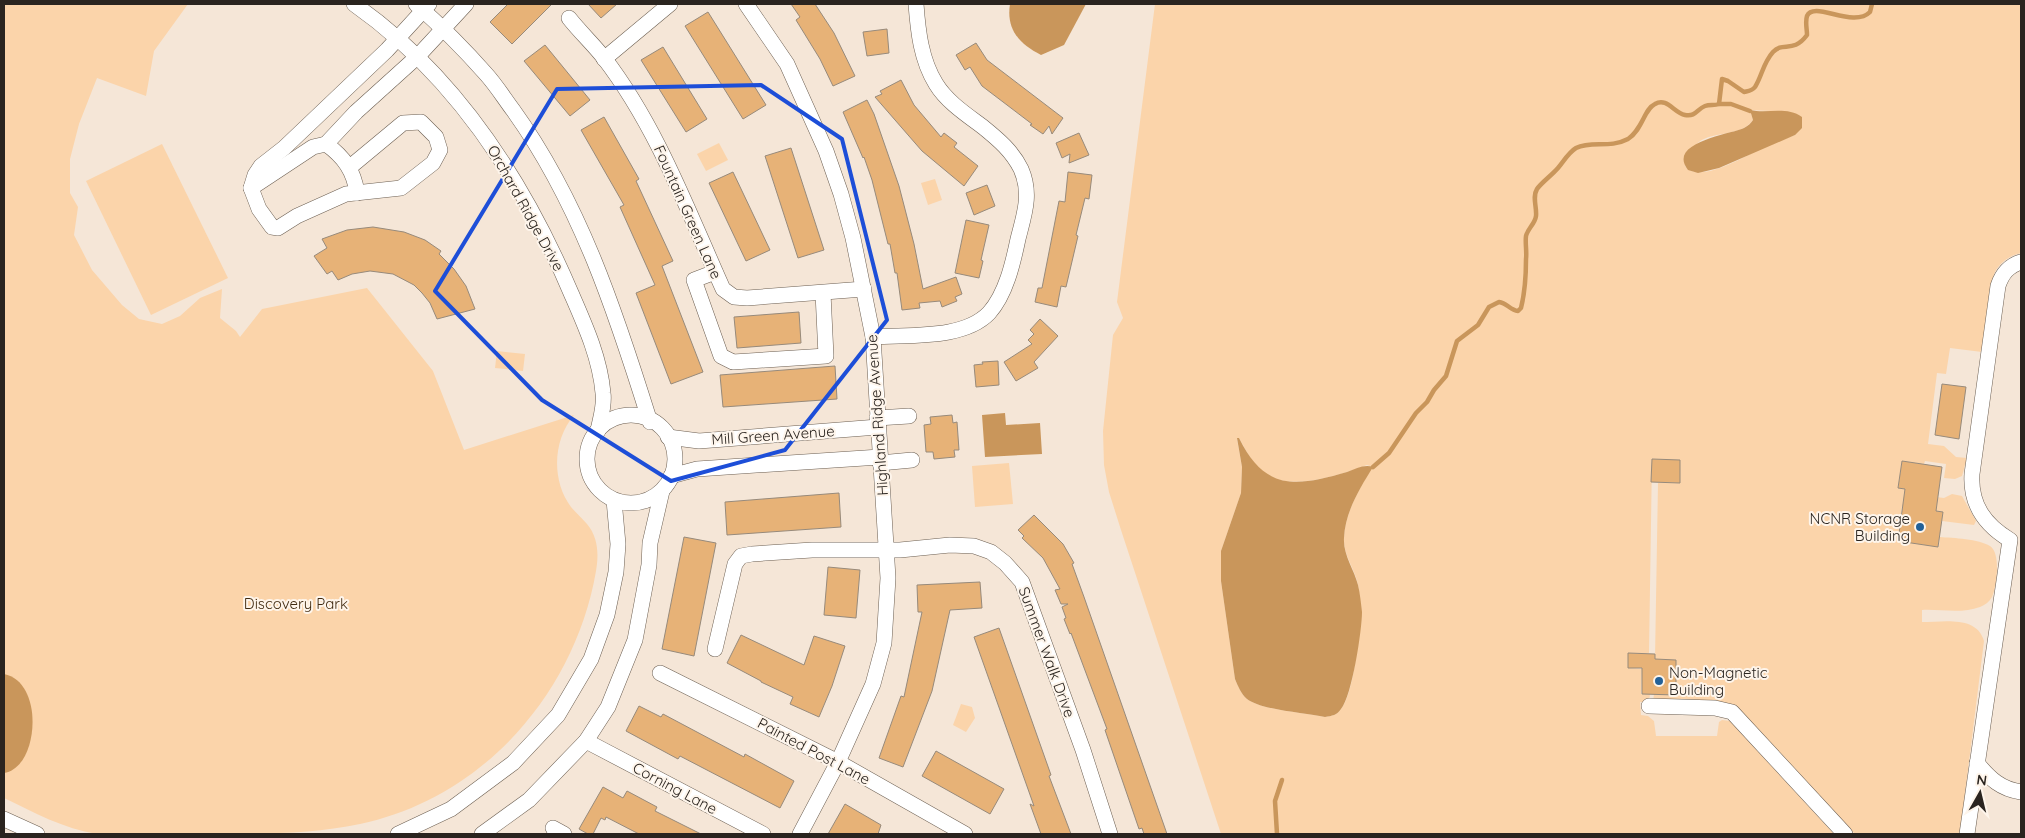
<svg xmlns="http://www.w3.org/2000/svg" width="2025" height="838" font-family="Quicksand,sans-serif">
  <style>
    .green { fill: #fbd4aa; fill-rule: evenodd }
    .water { fill: #c9965b }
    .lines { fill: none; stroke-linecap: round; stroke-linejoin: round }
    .stream { stroke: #c9965b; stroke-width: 4.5 }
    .building { fill: #e7b277; stroke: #978a7b }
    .minor-casing { stroke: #6c5f52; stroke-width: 16 }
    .minor { stroke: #fff; stroke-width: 15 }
    .marked { fill: none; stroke: #1d4ed8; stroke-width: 4; stroke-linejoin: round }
    .poi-dot { fill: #236198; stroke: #fef5eb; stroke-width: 2 }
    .labels { text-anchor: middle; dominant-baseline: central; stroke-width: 4; stroke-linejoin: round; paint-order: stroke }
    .street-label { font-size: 15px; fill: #2a241f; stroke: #fef5eb }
    .poi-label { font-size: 15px; fill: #2a241f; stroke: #fef5eb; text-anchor: end }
    .park-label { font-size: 15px; fill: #412b11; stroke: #fef5eb }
  </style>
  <rect width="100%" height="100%" fill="#f5e6d7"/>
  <g class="green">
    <path d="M4,4H188L154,51L146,96L97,78L79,124L70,159V193L78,207L74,235L92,270L122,305L139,319L162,324L180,316L200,298L222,289L220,318L236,331L240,337L262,309L367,288L433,371L464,450L574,415C553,440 551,480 571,507C576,513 582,518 587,524C598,537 599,554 596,571C575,693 483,798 360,824C312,834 263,834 215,834C188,834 160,834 133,834C121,834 108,836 97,834C64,829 33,812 4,798Z"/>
    <path d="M1155,4H2021V253C2011,255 2002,261 1996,270C1988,284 1985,334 1982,352L1950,348L1946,374L1937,373L1928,444L1944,446L1956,457L1967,458L1962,476L1955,479L1944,478L1946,464L1925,461L1924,464L1902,461L1898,488L1929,493V496L1944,498L1952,494L1962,496L1976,521L1974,525L1942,521L1943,512L1902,506L1898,541L1939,547L1940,537C1953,538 1979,539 1990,546C2001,553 1997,586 1992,597C1989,602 1985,605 1980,607C1962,614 1940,609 1922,610V622C1943,622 1977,615 1984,641L1960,834H1855L1744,715L1653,702L1654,694H1676V660L1655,659L1658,483H1680V460L1652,459L1649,653H1628V668L1642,669L1641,694H1650L1649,702H1640L1641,715L1648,716L1654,721L1656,736H1717L1719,722L1722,720L1730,721L1834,834H1221L1121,530L1109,492L1104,465L1103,431L1113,335L1123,318L1117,302ZM1750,110L1790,112L1795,135C1783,140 1770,144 1758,150C1742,158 1699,184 1685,166C1688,159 1691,150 1696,145C1708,130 1740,138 1753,120ZM1239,438C1246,451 1253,464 1264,473C1289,492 1341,475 1367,465L1372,467C1360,488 1345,512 1344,538C1343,555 1355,569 1358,585C1363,609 1356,691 1341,709C1337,715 1332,716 1325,717C1306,713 1261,710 1247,699C1241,694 1238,686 1235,679L1221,581V551L1241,493L1242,467L1237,439Z"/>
    <path d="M719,143L728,160L706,171L697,154Z"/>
    <path d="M162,144L228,278L151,315L86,181Z"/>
    <path d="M935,179L942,200L928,205L921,183Z"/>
    <path d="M497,351L525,354L523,371L495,368Z"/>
    <path d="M1009,463L1013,504L975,507L972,466Z"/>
    <path d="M961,704L972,707L975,718L966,732L953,725Z"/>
  </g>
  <g class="water">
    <path d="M1010,4H1086L1064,45L1041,55C1019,44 1006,29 1010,4Z"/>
    <path d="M1750,110C1767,114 1787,106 1802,117V128L1795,135L1719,168L1698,173L1688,170C1666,142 1732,134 1744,128C1748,126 1751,123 1753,120Z"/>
    <path d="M1005,413L1006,425L1040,423L1042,454L985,457L982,415Z"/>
    <path d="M1237,438H1239C1265,491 1296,487 1347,472C1356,469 1364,464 1373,467C1360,488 1345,512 1344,538C1343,555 1354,569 1358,585C1360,593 1361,604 1362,612C1362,630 1352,696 1341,709C1337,715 1332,716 1325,717C1306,713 1261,710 1247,699C1241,694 1238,686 1235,679L1221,581V551L1241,493L1242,467Z"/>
    <path d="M4,674C45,682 39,768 4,773Z"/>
  </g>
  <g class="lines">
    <g class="stream">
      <path d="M1719,104H1731L1750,111"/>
      <path d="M1373,467L1389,453L1416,413L1427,402L1434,390L1446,376L1457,341L1478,325L1489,307L1499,302C1507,303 1510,310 1518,311L1521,308C1525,292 1526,276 1526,259C1527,252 1525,243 1526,236C1528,228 1535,224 1536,216C1537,207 1532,197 1537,189C1541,183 1552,175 1558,168C1563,162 1569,152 1576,148C1592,140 1609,149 1628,139C1643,129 1644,109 1655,104C1667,97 1674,113 1685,115C1696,117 1697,109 1705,106C1710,104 1714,106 1719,104L1722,79L1728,81L1744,92C1748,91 1752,91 1755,87C1762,76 1763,63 1773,52C1783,41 1793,54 1807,35C1807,29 1805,22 1807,16C1814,0 1853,29 1870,12L1872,4"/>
      <path d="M1277,834L1275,801L1282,780"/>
    </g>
  </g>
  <g class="building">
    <path d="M508,4H552L512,44L490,22Z"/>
    <path d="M588,4H617L601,18Z"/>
    <path d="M791,4H815L834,33L855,76L833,86L820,59L796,20L800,17Z"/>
    <path d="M708,12L766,105L743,119L685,26Z"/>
    <path d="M887,29L889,53L867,56L863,32Z"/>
    <path d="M976,43L987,60L1063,118L1052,134L1049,126L1043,134L1030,125L1032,124L982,86L970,67L965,70L956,55Z"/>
    <path d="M545,45L590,100L570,116L524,61Z"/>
    <path d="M663,47L707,119L686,132L641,60Z"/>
    <path d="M901,80L914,105L941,137L944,133L957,143L954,147L978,166L964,186L922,151L875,97L882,94L880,91Z"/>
    <path d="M867,100L874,114L899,186L914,244L923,289L956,277L962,294L955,297L957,301L942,307L940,301L919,303L920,308L902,310L897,273H895L890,244H888L872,180L864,157L863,158L843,112Z"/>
    <path d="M604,117L639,179L636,181L673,261L662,266L703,372L671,384L636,293L655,285L620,207L624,205L581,130Z"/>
    <path d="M1079,133L1089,155L1069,163L1070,154L1062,158L1056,143Z"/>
    <path d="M791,148L824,250L798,258L765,156Z"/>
    <path d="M733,172L770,250L746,261L709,183Z"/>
    <path d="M1068,172L1092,175L1089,199L1085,198L1076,235L1078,236L1066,287L1061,286L1057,307L1035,302L1038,288H1042L1059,201L1065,202Z"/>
    <path d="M987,185L995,206L974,215L966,193Z"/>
    <path d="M966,220L989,225L981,260L983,261L979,278L955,273Z"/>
    <path d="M373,227L404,232L425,240L441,251L439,254L454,269L466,286L475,309L437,319L430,303L422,293L414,285L393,274L370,271L352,274L338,280L332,271L327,274L314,256L327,248L322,239L347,230Z"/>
    <path d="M799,312L801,343L737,348L734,317Z"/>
    <path d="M1040,319L1058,336L1034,362L1038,368L1016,381L1004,362L1032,344L1028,340L1034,334L1030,330Z"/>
    <path d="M998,361L999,385L976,387L974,365L983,364L982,362Z"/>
    <path d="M835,366L837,399L723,407L720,375Z"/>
    <path d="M1942,384L1966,387L1959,439L1935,435Z"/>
    <path d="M952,415L953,423L957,422L959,450H954L955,457L934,459L933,452H926L924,425L931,424L930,417Z"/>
    <path d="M1652,459L1680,460V483L1651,482Z"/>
    <path d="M1902,461L1942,467L1936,511L1943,512L1938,547L1898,541L1905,489L1898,488Z"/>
    <path d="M839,493L841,527L727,535L725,502Z"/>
    <path d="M1034,515L1063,544L1074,563L1072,564L1084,597L1167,834H1144L1142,828L1139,829L1105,730L1107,729L1071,633L1070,634L1064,619L1066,618L1062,607L1068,604H1061L1055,590L1060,589L1043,558L1022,538L1024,536L1018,530Z"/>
    <path d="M684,537L716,543L694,656L662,649Z"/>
    <path d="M828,567L860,570L856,618L824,615Z"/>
    <path d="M980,582L982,608L950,610L932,691L903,767L879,758L901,696L904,697L922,612H918L917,585Z"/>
    <path d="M999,628L1051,775L1049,776L1071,834H1041L1030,804L1034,806L974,637Z"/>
    <path d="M741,635L804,665L814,636L845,646L832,686L819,717L790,704L793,697L761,682V681L727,663Z"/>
    <path d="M1628,653L1655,654V659L1676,660V695L1642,694V668H1628Z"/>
    <path d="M639,706L661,717L663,714L744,757L745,754L794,781L780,808L680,756L678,759L626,731Z"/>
    <path d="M936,751L1004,789L990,814L922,776Z"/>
    <path d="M603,787L623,798L627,791L657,807L655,811L701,834H639L606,817L605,820L601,818L593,834H588L579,829Z"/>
    <path d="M845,804L881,825L878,834H828Z"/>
  </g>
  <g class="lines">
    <defs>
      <g id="minor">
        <path d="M354,4C455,75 523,180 571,293C585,325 600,358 603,393C605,405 600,419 598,431"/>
        <path d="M416,4C441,26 464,49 486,74C496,85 504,98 513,110C580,203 616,313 650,422"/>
        <path d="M746,4L787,64L826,151L841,194L853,238L873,337L888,578L884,643L873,684L838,762L800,834"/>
        <path d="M569,18C580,32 593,44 604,58C657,127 688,211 723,289L734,297L747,298L864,289"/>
        <path d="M604,59L670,4"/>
        <path d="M326,144L356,112L418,56L466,4"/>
        <path d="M350,167L403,123L421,122L436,137L440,150L433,163L401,188L346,194L297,216L278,228L272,227L259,209L251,188L255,175L261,166L284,148L387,50L429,4"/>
        <path d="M251,188L313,147L326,144C344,157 354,171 357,193"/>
        <path d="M715,272L694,280L721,356L733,362L826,356L823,293"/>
        <path d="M873,337C908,334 963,340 989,313C1006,294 1013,263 1018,239C1024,215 1032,194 1021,169C1012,151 999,140 983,127C967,115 947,102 936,84C921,60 918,31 916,4"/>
        <circle cx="631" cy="459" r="44"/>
        <path d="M877,418L909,416"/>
        <path d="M668,437L699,441L878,427"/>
        <path d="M880,463L912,460"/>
        <path d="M671,476L697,469L880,457"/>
        <path d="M715,649L735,564L741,556L752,554L812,550H900L950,545L974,546L991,552L1005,563L1022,582L1083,750L1110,834"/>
        <path d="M660,673L838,762L965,834"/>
        <path d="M1649,706L1715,708L1732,712L1845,834"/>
        <path d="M586,741L763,834"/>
        <path d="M1977,763C1990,779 2001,789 2021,792"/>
        <path d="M4,819L37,834"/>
        <path d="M553,828L564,834"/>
        <path d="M398,834L451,809L513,763L558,715L591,659L607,615L616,572L618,544L614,500"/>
        <path d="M482,834L529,800L586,741L608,707L635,640L649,565L650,543L662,491"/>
        <path d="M1967,834L2010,540C1985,525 1970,505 1972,474L1998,286C2002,274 2008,266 2021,262"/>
      </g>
    </defs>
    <use href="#minor" class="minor-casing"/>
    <use href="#minor" class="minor"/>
  </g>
  <path class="marked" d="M761,85L842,139L887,320L785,450L671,481L542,400L435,291L557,89Z"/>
  <g class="poi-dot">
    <circle cx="1920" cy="527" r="5"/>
    <circle cx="1659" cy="681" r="5"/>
  </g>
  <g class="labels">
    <g class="street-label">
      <text transform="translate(526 208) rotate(61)">Orchard Ridge Drive</text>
      <text transform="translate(688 212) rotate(66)">Fountain Green Lane</text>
      <text transform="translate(877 415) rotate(-94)">Highland Ridge Avenue</text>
      <text transform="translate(773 435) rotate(-4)">Mill Green Avenue</text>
      <text transform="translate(1047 652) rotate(70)">Summer Walk Drive</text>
      <text transform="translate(814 751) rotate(28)">Painted Post Lane</text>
      <text transform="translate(675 788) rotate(28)">Corning Lane</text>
    </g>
    <g class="poi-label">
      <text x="1910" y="518">NCNR Storage<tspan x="1910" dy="17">Building</tspan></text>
      <text x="1669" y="672" text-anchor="start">Non-Magnetic<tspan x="1669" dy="17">Building</tspan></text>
    </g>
    <g class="park-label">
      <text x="296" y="603">Discovery Park</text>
    </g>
  </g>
  <rect width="2025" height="838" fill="none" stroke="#2a241f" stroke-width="10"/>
  <g transform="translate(1980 793) rotate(8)" stroke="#fef5eb" stroke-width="4" paint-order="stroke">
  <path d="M0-4L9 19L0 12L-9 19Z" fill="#2a241f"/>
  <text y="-8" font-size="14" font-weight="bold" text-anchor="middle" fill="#2a241f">N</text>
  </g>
</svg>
